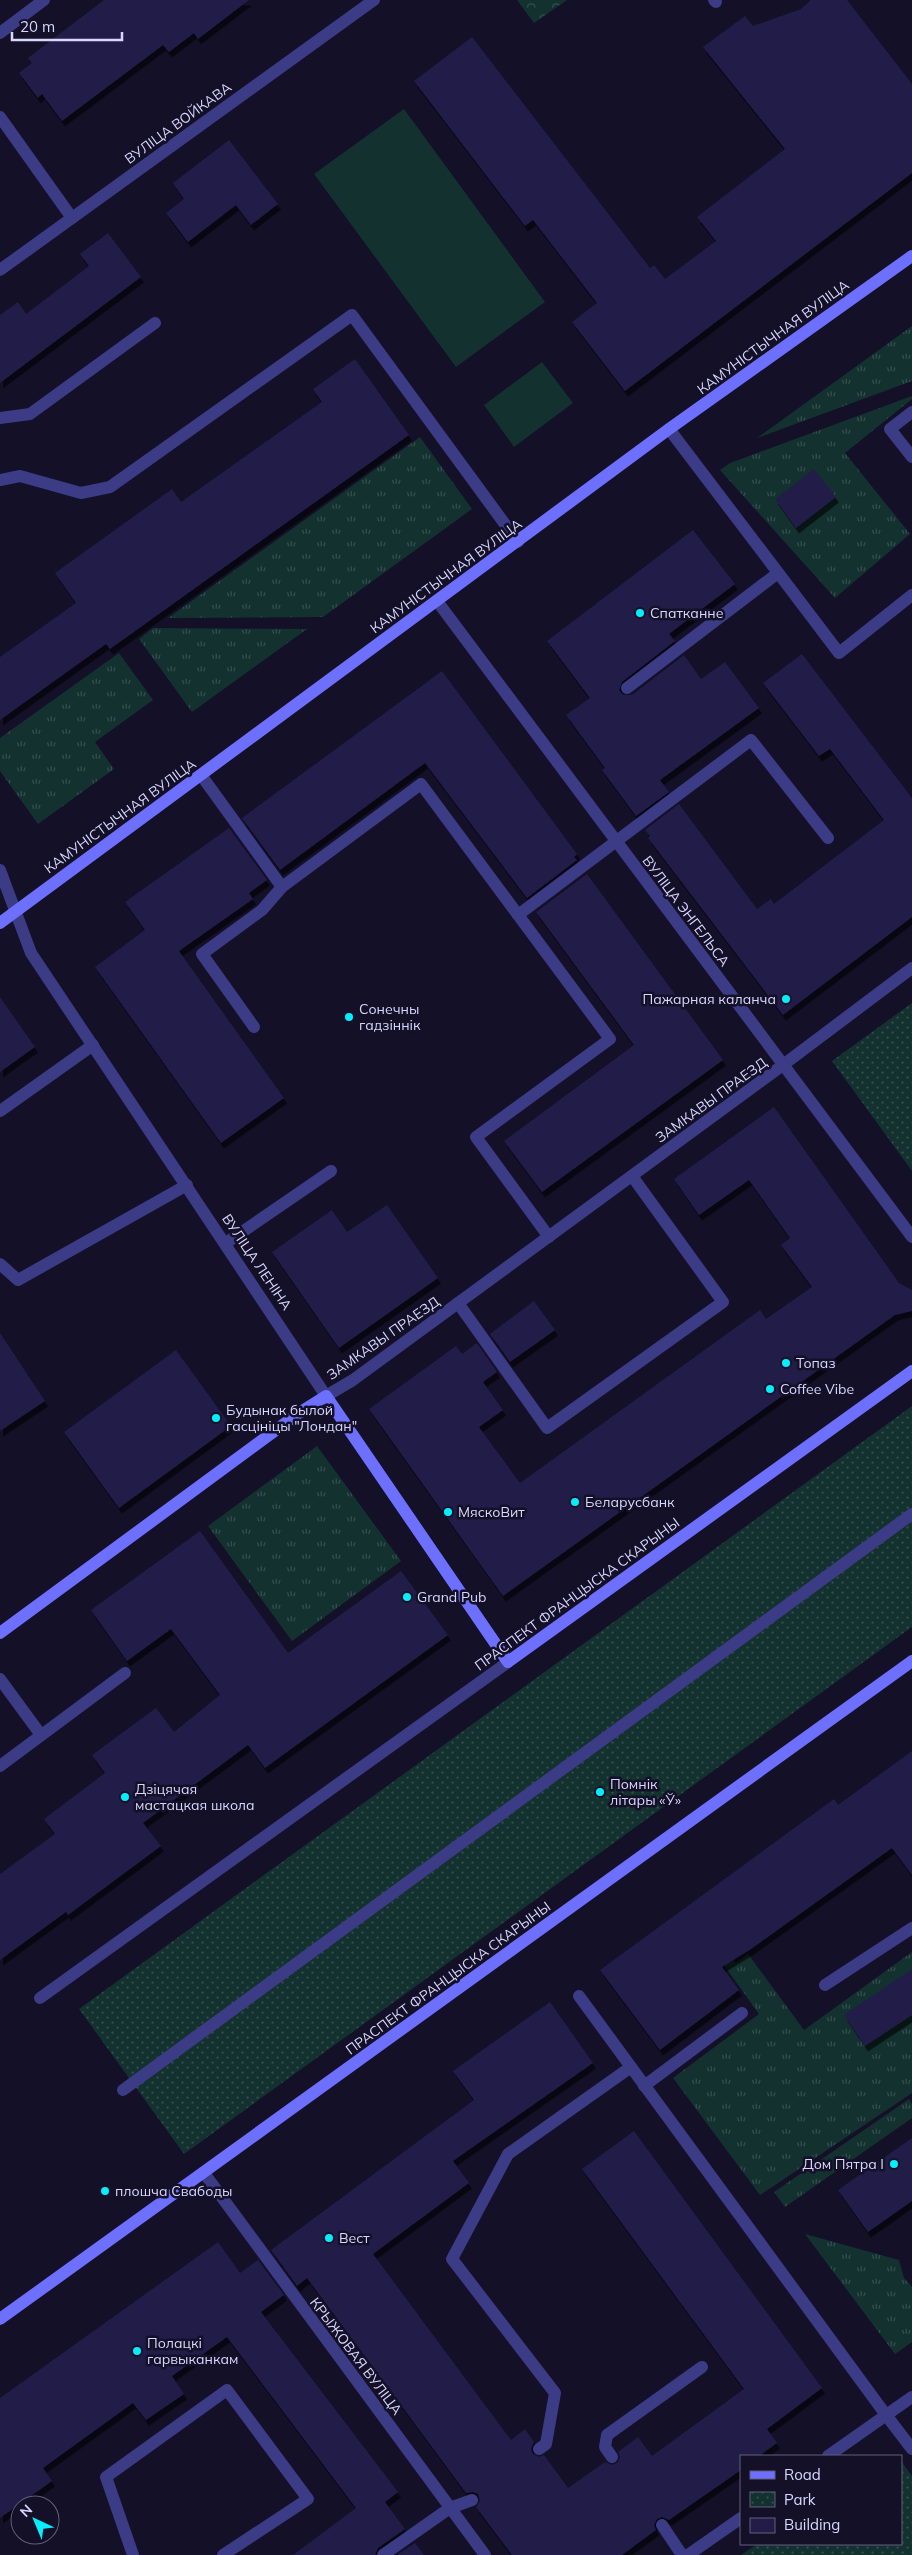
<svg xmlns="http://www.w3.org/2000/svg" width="912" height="2555" font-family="Mulish,sans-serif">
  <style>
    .grass { fill: url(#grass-tufts) }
    .forest { fill: url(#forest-crowns) }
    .park { fill: url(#park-dots) }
    .pitch { fill: #13322f }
    .building { fill: #231c48; filter: url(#shadow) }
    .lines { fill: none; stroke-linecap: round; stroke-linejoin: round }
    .lane { stroke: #3b3b86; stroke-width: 12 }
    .street { stroke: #3b3b86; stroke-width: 12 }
    .secondary { stroke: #6d6fff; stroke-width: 12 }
    .poi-dot { fill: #03effe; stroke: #131027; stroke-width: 2 }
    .labels { text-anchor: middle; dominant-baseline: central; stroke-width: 5; stroke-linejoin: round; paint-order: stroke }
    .street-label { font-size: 14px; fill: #d9d6ff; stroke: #131027 }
    .poi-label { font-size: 14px; fill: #d9d6ff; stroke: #131027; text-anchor: start }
  </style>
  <defs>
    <pattern id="grass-tufts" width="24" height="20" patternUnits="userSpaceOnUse" patternTransform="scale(1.25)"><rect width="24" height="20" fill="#13322f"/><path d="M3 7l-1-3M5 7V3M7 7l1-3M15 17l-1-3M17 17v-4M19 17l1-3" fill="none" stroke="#354f4e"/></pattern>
    <pattern id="forest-crowns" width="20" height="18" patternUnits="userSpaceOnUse" patternTransform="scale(1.25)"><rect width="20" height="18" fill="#13322f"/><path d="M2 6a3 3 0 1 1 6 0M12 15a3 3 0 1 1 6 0" fill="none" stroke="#354f4e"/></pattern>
    <pattern id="park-dots" width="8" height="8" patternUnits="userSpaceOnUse" patternTransform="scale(1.25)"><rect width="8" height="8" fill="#13322f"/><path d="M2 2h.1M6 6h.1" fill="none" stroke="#354f4e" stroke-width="1.8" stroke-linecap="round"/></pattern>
    <filter id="shadow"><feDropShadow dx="3" dy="5.5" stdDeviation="0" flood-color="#0009"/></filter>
  </defs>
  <rect width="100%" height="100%" fill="#131027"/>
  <g class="grass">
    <path d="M912,326V381L757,438Z"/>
    <path d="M912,396V399L845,453L910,534L835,598L720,470L730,463Z"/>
    <path d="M420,437L472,509L323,617L168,618Z"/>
    <path d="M153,628L307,629L192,712L139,639Z"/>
    <path d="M119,653L153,700L95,742L114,769L38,824L0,771V738Z"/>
    <path d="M317,1446L401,1561L292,1641L208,1526Z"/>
    <path d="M912,1952V2093L760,2195L673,2078L759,2014L721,1961L729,1955L736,1963L748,1954L804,2030Z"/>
    <path d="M909,2099L912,2104V2118L785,2207L774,2192Z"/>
    <path d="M805,2234L899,2260L904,2278L912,2287V2342L895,2354Z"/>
  </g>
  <path class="forest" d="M517,0H567L534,23Z"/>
  <g class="park">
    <path d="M912,1003V1171L832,1061Z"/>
    <path d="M912,1406V1627L184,2154L79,2009Z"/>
    <path d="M901,2461L912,2476V2555H741L757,2544H901Z"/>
  </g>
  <g class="pitch">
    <path d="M404,109L545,302L456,367L314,174Z"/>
    <path d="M542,362L573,403L514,447L484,405Z"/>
  </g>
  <g class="building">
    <path d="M104,0H249L198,39L194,33L169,52L163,45L62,121L42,94L38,98L19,73L32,63L28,58Z"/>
    <path d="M811,0H847L912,84V173L625,391L572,322L597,303L533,220L525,226L414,81L472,37L650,268L654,265L665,279L716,241L697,217L785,149L703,47L745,16L753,26L801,9Z"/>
    <path d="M229,140L278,204L251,225L236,205L188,242L166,213L184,199L173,183Z"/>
    <path d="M108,233L141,277L0,383V315L18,302L26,314L89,266L80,254Z"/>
    <path d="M355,359L409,435L110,649L106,644L0,720V657L76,603L55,573L172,489L181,502L322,402L313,389Z"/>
    <path d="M814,469L836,497L796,528L775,499Z"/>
    <path d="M693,530L735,584L669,634L675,641L622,682L619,690L623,695H632L684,655L701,679L725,662L759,708L660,780L669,792L636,816L602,770L605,768L566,715L590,698L547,641Z"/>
    <path d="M802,654L912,798V917L783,1015L648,838L650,836L645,830L679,804L757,909L771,899L774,904L884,820L830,749L819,756L763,683Z"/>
    <path d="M442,671L577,854L574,857L577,860L527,898L425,763L280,870L242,818Z"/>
    <path d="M229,828L267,880L249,893L253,899L179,951L284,1098L221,1143L95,967L145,930L125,902Z"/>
    <path d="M587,874L723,1060L542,1192L504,1141L634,1045L536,912Z"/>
    <path d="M0,997L35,1047L0,1072Z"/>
    <path d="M774,1107L899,1283L912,1290V1311L895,1315L503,1596L369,1409L456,1346L462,1354L477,1343L497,1372L483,1382L503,1410L479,1427L520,1483L760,1310L766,1319L812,1287L781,1245L790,1238L749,1180L699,1215L674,1179Z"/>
    <path d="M387,1205L438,1278L339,1348L272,1252L332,1210L347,1232Z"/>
    <path d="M534,1301L555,1330L510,1362L490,1334Z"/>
    <path d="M0,1333L45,1401L0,1431Z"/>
    <path d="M176,1350L231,1426L119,1508L64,1432Z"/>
    <path d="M200,1531L288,1653L401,1571L448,1635L265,1768L248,1745L143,1823L161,1846L68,1915L66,1912L0,1960V1874L55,1834L44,1819L105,1773L92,1755L156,1708L174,1732L220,1695L171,1629L127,1661L91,1610Z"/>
    <path d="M912,1751V1875L892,1848L751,1949L722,1967L739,1990L660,2050L600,1970L834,1799L838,1805Z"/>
    <path d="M912,1969V2015L865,2046L844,2015Z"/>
    <path d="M550,2002L593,2063L453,2161L469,2183L373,2254L511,2440L525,2429L534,2442L531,2449L533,2454L539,2457L544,2455L568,2488L605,2462L612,2465L617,2463L620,2457L618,2452L638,2437L652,2456L744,2389L582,2169L634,2131L822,2388L767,2429L777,2443L759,2456H741V2470L669,2520L662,2517L657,2519L654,2525L656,2530L622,2555H512L476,2507L480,2501L478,2494L473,2492L466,2493L307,2278L297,2286L271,2250L474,2100L453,2071Z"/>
    <path d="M912,2138V2201L868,2232L838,2190Z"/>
    <path d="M218,2242L240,2273L258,2260L284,2295L261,2312L398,2492L385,2502L405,2529L378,2548L375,2555H293L356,2508L227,2337L172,2376L184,2394L146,2420L133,2403L43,2468L52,2481L0,2518V2398Z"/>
    <path d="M415,2543L424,2555H397Z"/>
  </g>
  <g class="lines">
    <g class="lane">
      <path d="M714,0L716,2"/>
      <path d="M0,33L44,0"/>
      <path d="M0,117L72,218"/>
      <path d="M912,412L890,429L912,457"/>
      <path d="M0,418L30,414L155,323"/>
      <path d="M669,429L839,653L912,595"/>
      <path d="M0,480L20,476L81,493L110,487L352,315L518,542"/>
      <path d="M627,688L778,573"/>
      <path d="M201,775L282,887"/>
      <path d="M518,915L751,740L828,838"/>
      <path d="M254,1027L202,954L262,910L282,887L421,784L610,1039L476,1137L549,1237"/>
      <path d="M783,1065L912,968"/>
      <path d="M0,1111L93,1045"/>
      <path d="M226,1243L331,1171"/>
      <path d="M0,1264L18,1280L187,1185"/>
      <path d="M458,1303L547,1428L723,1302L632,1176"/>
      <path d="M0,1679L41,1735"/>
      <path d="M0,1766L125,1673"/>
      <path d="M825,1985L912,1928"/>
      <path d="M644,2086L742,2013"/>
      <path d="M886,2415L912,2449"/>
      <path d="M539,2449L546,2444L555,2393L452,2259L508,2154L631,2067"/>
      <path d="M612,2457L605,2447L607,2435L702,2367"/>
      <path d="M662,2525L682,2555"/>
      <path d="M133,2555L106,2477L227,2390L308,2499L223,2555"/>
      <path d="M383,2555L450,2508L472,2500"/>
    </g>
    <g class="street">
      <path d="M0,270L374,0"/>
      <path d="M437,601L912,1237"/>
      <path d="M0,870L31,953L326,1396L353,1380L783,1065"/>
      <path d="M579,1996L886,2415"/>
      <path d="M40,1998L508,1662"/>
      <path d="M123,2090L912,1514"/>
      <path d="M204,2173L485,2555"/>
      <path d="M828,2456L912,2397"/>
      <path d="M688,2555L741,2518"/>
    </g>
    <g class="secondary">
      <path d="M0,923L669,429L912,256"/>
      <path d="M0,1633L299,1413L326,1396L508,1662L912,1371"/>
      <path d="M0,2319L912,1661"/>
    </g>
  </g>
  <g class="poi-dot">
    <circle cx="640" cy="613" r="5"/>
    <circle cx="786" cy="999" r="5"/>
    <circle cx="349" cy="1017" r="5"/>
    <circle cx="786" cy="1363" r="5"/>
    <circle cx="770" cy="1389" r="5"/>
    <circle cx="216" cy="1418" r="5"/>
    <circle cx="575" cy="1502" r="5"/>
    <circle cx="448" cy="1512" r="5"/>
    <circle cx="407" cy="1597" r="5"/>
    <circle cx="600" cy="1792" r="5"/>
    <circle cx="125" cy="1797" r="5"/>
    <circle cx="894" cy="2164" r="5"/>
    <circle cx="105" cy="2191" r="5"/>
    <circle cx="329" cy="2238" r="5"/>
    <circle cx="137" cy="2351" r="5"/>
  </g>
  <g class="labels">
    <g class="street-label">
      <text transform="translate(178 123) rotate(-36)">ВУЛІЦА ВОЙКАВА</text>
      <text transform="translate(773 337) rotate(-36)">КАМУНІСТЫЧНАЯ ВУЛІЦА</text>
      <text transform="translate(446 576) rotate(-36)">КАМУНІСТЫЧНАЯ ВУЛІЦА</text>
      <text transform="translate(120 816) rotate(-36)">КАМУНІСТЫЧНАЯ ВУЛІЦА</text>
      <text transform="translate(686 911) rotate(53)">ВУЛІЦА ЭНГЕЛЬСА</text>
      <text transform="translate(711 1100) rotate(-36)">ЗАМКАВЫ ПРАЕЗД</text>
      <text transform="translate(257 1262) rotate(56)">ВУЛІЦА ЛЕНІНА</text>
      <text transform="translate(383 1338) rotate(-35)">ЗАМКАВЫ ПРАЕЗД</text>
      <text transform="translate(577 1594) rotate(-36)">ПРАСПЕКТ ФРАНЦЫСКА СКАРЫНЫ</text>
      <text transform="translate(448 1978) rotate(-36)">ПРАСПЕКТ ФРАНЦЫСКА СКАРЫНЫ</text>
      <text transform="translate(356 2356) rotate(53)">КРЫЖОВАЯ ВУЛІЦА</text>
    </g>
    <g class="poi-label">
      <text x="650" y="613">Спатканне</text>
      <text x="776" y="999" text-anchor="end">Пажарная каланча</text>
      <text x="359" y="1009">Сонечны<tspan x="359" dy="16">гадзіннік</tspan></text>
      <text x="796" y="1363">Топаз</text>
      <text x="780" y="1389">Coffee Vibe</text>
      <text x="226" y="1410">Будынак былой<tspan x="226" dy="16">гасцініцы "Лондан"</tspan></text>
      <text x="585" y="1502">Беларусбанк</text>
      <text x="458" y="1512">МяскоВит</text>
      <text x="417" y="1597">Grand Pub</text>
      <text x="610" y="1784">Помнік<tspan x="610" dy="16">літары «Ў»</tspan></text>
      <text x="135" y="1789">Дзіцячая<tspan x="135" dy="16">мастацкая школа</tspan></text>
      <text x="884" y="2164" text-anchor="end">Дом Пятра І</text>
      <text x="115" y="2191">плошча Свабоды</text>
      <text x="339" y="2238">Вест</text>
      <text x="147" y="2343">Полацкі<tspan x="147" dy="16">гарвыканкам</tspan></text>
    </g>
  </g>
  <rect x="740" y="2455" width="162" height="90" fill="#131027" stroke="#625f7d"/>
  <rect x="750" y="2471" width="25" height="8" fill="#6d6fff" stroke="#625f7d"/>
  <text x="784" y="2480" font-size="15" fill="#d9d6ff">Road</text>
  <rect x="750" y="2492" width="25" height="15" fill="url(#park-dots)" stroke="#625f7d"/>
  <text x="784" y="2505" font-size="15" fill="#d9d6ff">Park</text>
  <rect x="750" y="2518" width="25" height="15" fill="#231c48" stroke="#625f7d"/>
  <text x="784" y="2530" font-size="15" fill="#d9d6ff">Building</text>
  <g transform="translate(35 2520) rotate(316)"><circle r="24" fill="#131027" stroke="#625f7d"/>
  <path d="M0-4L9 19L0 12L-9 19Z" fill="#03effe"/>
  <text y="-8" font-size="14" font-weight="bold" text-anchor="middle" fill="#d9d6ff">N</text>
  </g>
  <path d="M12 32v8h110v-8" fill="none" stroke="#d9d6ff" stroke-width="2.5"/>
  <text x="20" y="32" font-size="15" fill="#d9d6ff" stroke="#131027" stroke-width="4" paint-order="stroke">20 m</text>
</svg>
